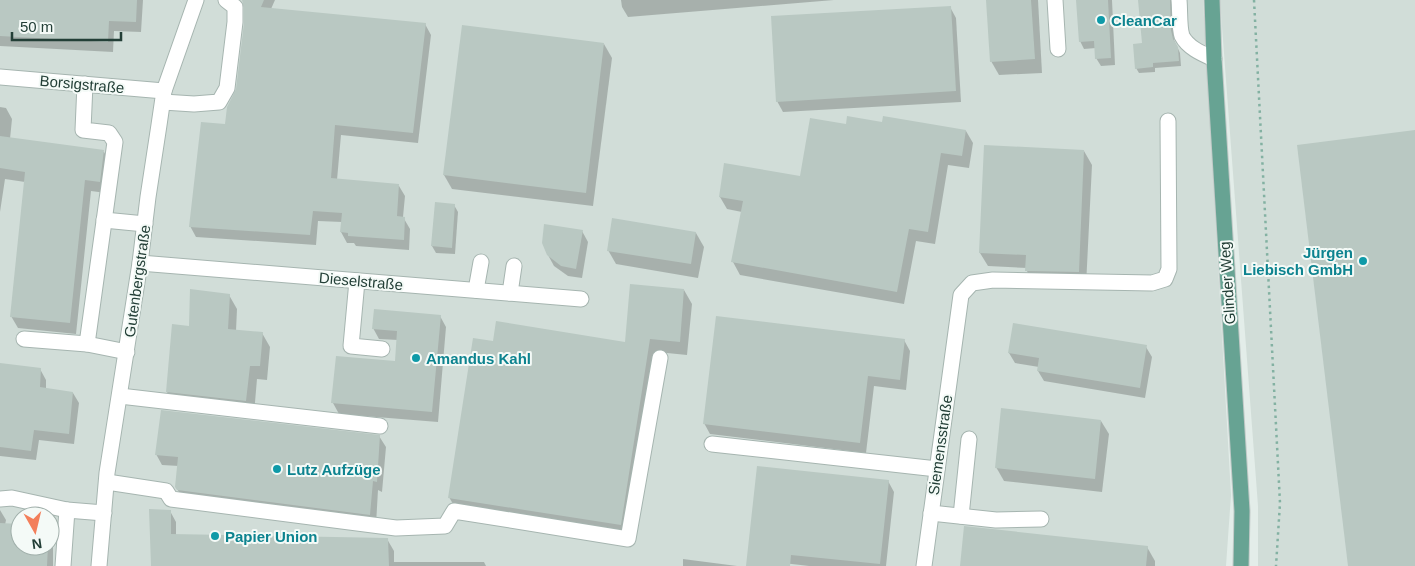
<svg xmlns="http://www.w3.org/2000/svg" width="1415" height="566" font-family="Arial,sans-serif">
  <style>
    .built { fill: #d1ddd8; fill-rule: evenodd }
    .shadow { fill: #0003 }
    .building { fill: #b9c8c2 }
    .lines { fill: none; stroke-linecap: round; stroke-linejoin: round }
    .minor-casing { stroke: #a6b5b0; stroke-width: 17 }
    .major-casing { stroke: #c1c9c7; stroke-width: 17 }
    .path { stroke: #83b1a2; stroke-width: 2.5; stroke-dasharray: 2.5 4; stroke-linecap: butt }
    .minor { stroke: #fff; stroke-width: 15 }
    .major { stroke: #67a393; stroke-width: 15 }
    .culture-dot { fill: #0f9aa8; stroke: #f4faf7; stroke-width: 2 }
    .labels { text-anchor: middle; dominant-baseline: central; stroke-width: 4; stroke-linejoin: round; paint-order: stroke }
    .culture-label { font-size: 15px; font-weight: bold; fill: #0d838f; stroke: #f4faf7; text-anchor: start }
    .street-label { font-size: 15px; fill: #233f37; stroke: #f4faf7 }
  </style>
  <rect width="100%" height="100%" fill="#e3ede9"/>
  <g class="built">
    <path d="M0,0H1203L1231,495L1226,566H0ZM20,516H50V546H20Z"/>
    <path d="M1220,0H1415V566H1258V506Z"/>
  </g>
  <g class="shadow">
    <path d="M0,0H143L141,32L114,31L113,52L0,46Z"/>
    <path d="M243,0H275L271,9L425,24L431,35L418,143L341,135L337,180L399,186L405,196L403,217L410,229L409,250L356,246L354,243H347L341,232L342,222L318,221L316,245L196,237L190,226L238,90L246,23Z"/>
    <path d="M621,0H834L628,17L622,7Z"/>
    <path d="M988,0H1038L1042,73L999,75L991,61Z"/>
    <path d="M1077,0H1112L1115,65L1101,66L1096,58V48L1084,49L1080,41Z"/>
    <path d="M1140,0H1175L1172,6L1174,40L1180,53L1181,66L1155,68V72L1139,73L1136,68L1143,44Z"/>
    <path d="M950,7L956,18L961,102L783,112L777,101Z"/>
    <path d="M604,44L612,58L593,206L452,189L444,175Z"/>
    <path d="M0,107L6,108L12,119L10,139L104,152L110,163L106,193L91,191L76,334L18,328L11,316L25,182L5,179L0,212Z"/>
    <path d="M884,123L966,131L973,143L969,168L948,165L935,244L916,241L904,304L740,275L733,262L742,212L727,209L720,197L801,177L847,125Z"/>
    <path d="M1084,151L1092,165L1086,286L1034,285L1027,271V268L988,266L980,253Z"/>
    <path d="M454,205L458,212L455,254L436,253L432,246Z"/>
    <path d="M582,231L588,242L582,278L568,276L554,266L548,255Z"/>
    <path d="M696,233L704,247L698,278L616,264L608,250Z"/>
    <path d="M684,290L692,304L687,355L657,352L628,538L457,511L449,497L494,343H627Z"/>
    <path d="M229,295L237,309L236,331L262,333L270,347L267,380L257,379L254,414L175,405L167,392L190,327Z"/>
    <path d="M440,316L446,327L438,422L339,414L333,403L396,362L398,340L379,339L373,328Z"/>
    <path d="M904,340L910,351L906,390L874,386L866,453L710,434L704,423Z"/>
    <path d="M1146,347L1152,357L1145,398L1044,381L1038,371L1039,367L1015,363L1009,353Z"/>
    <path d="M0,364L40,369L46,380V389L73,393L79,403L74,444L39,440L36,460L0,456Z"/>
    <path d="M1101,421L1109,434L1102,492L1004,481L996,467Z"/>
    <path d="M379,436L386,447L382,492L378,490L376,525L184,500L176,487L179,466L162,465L156,454Z"/>
    <path d="M888,481L894,492L886,566H809L766,561L765,566H747Z"/>
    <path d="M0,510L6,520L5,525H20V546H50V530L53,536V566H0Z"/>
    <path d="M170,511L176,522V536L387,539L394,551V562H484L486,566H146H152Z"/>
    <path d="M1147,547L1155,561V566H961Z"/>
    <path d="M683,559L737,566H683Z"/>
  </g>
  <g class="building">
    <path d="M0,0H137L136,22L109,21L108,42L0,36Z"/>
    <path d="M242,0H264L261,7L426,23L413,133L335,125L331,178L399,184L397,216L405,217L404,240L348,236V233L340,232L342,213L313,211L310,235L189,227L201,122L225,124L227,107L236,89L244,23V7Z"/>
    <path d="M986,0H1031L1035,59L990,62Z"/>
    <path d="M1076,0H1108L1111,58L1095,59L1094,41L1079,42Z"/>
    <path d="M1138,0H1170L1171,30L1173,39L1178,47L1179,61L1153,63V67L1135,69L1133,44L1142,43Z"/>
    <path d="M951,6L956,91L776,102L771,16Z"/>
    <path d="M462,25L604,43L586,193L443,175Z"/>
    <path d="M847,116L882,122L883,116L966,130L962,156L941,153L928,232L909,229L897,292L731,262L743,201L719,197L724,163L800,176L810,118L846,124Z"/>
    <path d="M1415,130V566H1348L1297,145Z"/>
    <path d="M0,136L104,150L100,182L85,180L70,323L10,317L25,172L0,168Z"/>
    <path d="M984,145L1084,150L1079,272L1025,271L1026,255L979,253Z"/>
    <path d="M435,202L455,204L452,248L431,246Z"/>
    <path d="M612,218L696,232L691,264L607,251Z"/>
    <path d="M544,224L583,230L576,269L561,266L547,255L542,243Z"/>
    <path d="M630,284L684,289L680,342L650,339L621,525L448,498L473,338L493,341L496,321L625,342Z"/>
    <path d="M190,289L230,294L228,329L263,332L260,366H250L246,401L166,392L172,324L189,326Z"/>
    <path d="M374,309L441,315L432,412L331,403L336,356L395,361L397,331L372,329Z"/>
    <path d="M716,316L905,339L900,380L868,376L860,443L703,424Z"/>
    <path d="M1013,323L1147,345L1140,388L1037,371L1039,358L1008,353Z"/>
    <path d="M0,363L41,368L40,387L73,392L69,434L34,430L31,451L0,447Z"/>
    <path d="M1001,408L1101,420L1095,479L995,468Z"/>
    <path d="M161,410L380,435L377,482L373,481L370,515L177,490L175,487L178,457L155,455Z"/>
    <path d="M757,466L889,480L880,564L791,555L790,566H746Z"/>
    <path d="M149,509L171,510V534L388,538L389,566H151Z"/>
    <path d="M0,523L20,524V546H48L47,566H0Z"/>
    <path d="M964,526L1148,546L1146,566H960Z"/>
  </g>
  <g class="lines">
    <defs>
      <g id="minor">
        <path d="M1055,0L1058,49"/>
        <path d="M1179,0C1180,9 1179,28 1182,36C1188,48 1203,54 1214,59"/>
        <path d="M0,77L164,91"/>
        <path d="M163,102L194,104L219,102L227,88L235,22V7L226,0"/>
        <path d="M104,220L145,224"/>
        <path d="M140,263L581,299"/>
        <path d="M357,281L351,346L382,349"/>
        <path d="M476,290L481,262"/>
        <path d="M510,293L514,266"/>
        <path d="M24,339L87,344L115,142L109,133L83,130L85,84"/>
        <path d="M87,344L127,352"/>
        <path d="M120,396L380,426"/>
        <path d="M712,444L937,469"/>
        <path d="M107,482L166,491L171,499L396,528L445,526L454,511L628,539L660,358"/>
        <path d="M0,499L12,498L67,510L104,513"/>
        <path d="M931,513L996,520L1041,519"/>
        <path d="M961,516L969,439"/>
        <path d="M63,566L67,510"/>
        <path d="M99,566L107,473L140,263L148,197L159,125L164,91L196,0"/>
        <path d="M924,566L961,295L972,283L993,280L1152,283L1165,279L1169,269L1168,121"/>
      </g>
      <path id="major" d="M1212,0L1214,59L1242,511L1241,566"/>
    </defs>
    <use href="#minor" class="minor-casing"/>
    <use href="#major" class="major-casing"/>
    <path class="path" d="M1254,0L1280,503L1276,566"/>
    <use href="#minor" class="minor"/>
    <use href="#major" class="major"/>
  </g>
  <g class="culture-dot">
    <circle cx="1101" cy="20" r="5"/>
    <circle cx="1363" cy="261" r="5"/>
    <circle cx="416" cy="358" r="5"/>
    <circle cx="277" cy="469" r="5"/>
    <circle cx="215" cy="536" r="5"/>
  </g>
  <g class="labels">
    <g class="culture-label">
      <text x="1111" y="20">CleanCar</text>
      <text x="1353" y="252" text-anchor="end">Jürgen<tspan x="1353" dy="17">Liebisch GmbH</tspan></text>
      <text x="426" y="358">Amandus Kahl</text>
      <text x="287" y="469">Lutz Aufzüge</text>
      <text x="225" y="536">Papier Union</text>
    </g>
    <g class="street-label">
      <text transform="translate(82 84) rotate(5)">Borsigstraße</text>
      <text transform="translate(137 281) rotate(-82)">Gutenbergstraße</text>
      <text transform="translate(361 281) rotate(5)">Dieselstraße</text>
      <text transform="translate(1227 283) rotate(-94)">Glinder Weg</text>
      <text transform="translate(940 445) rotate(-82)">Siemensstraße</text>
    </g>
  </g>
  <g transform="translate(35 531) rotate(172)"><circle r="24" fill="#f4faf7" stroke="#a0afaa"/>
  <path d="M0-4L9 19L0 12L-9 19Z" fill="#f37f5b"/>
  <text y="-8" font-size="14" font-weight="bold" text-anchor="middle" fill="#233f37">N</text>
  </g>
  <path d="M12 32v8h109v-8" fill="none" stroke="#233f37" stroke-width="2.5"/>
  <text x="20" y="32" font-size="15" fill="#233f37" stroke="#f4faf7" stroke-width="4" paint-order="stroke">50 m</text>
</svg>
